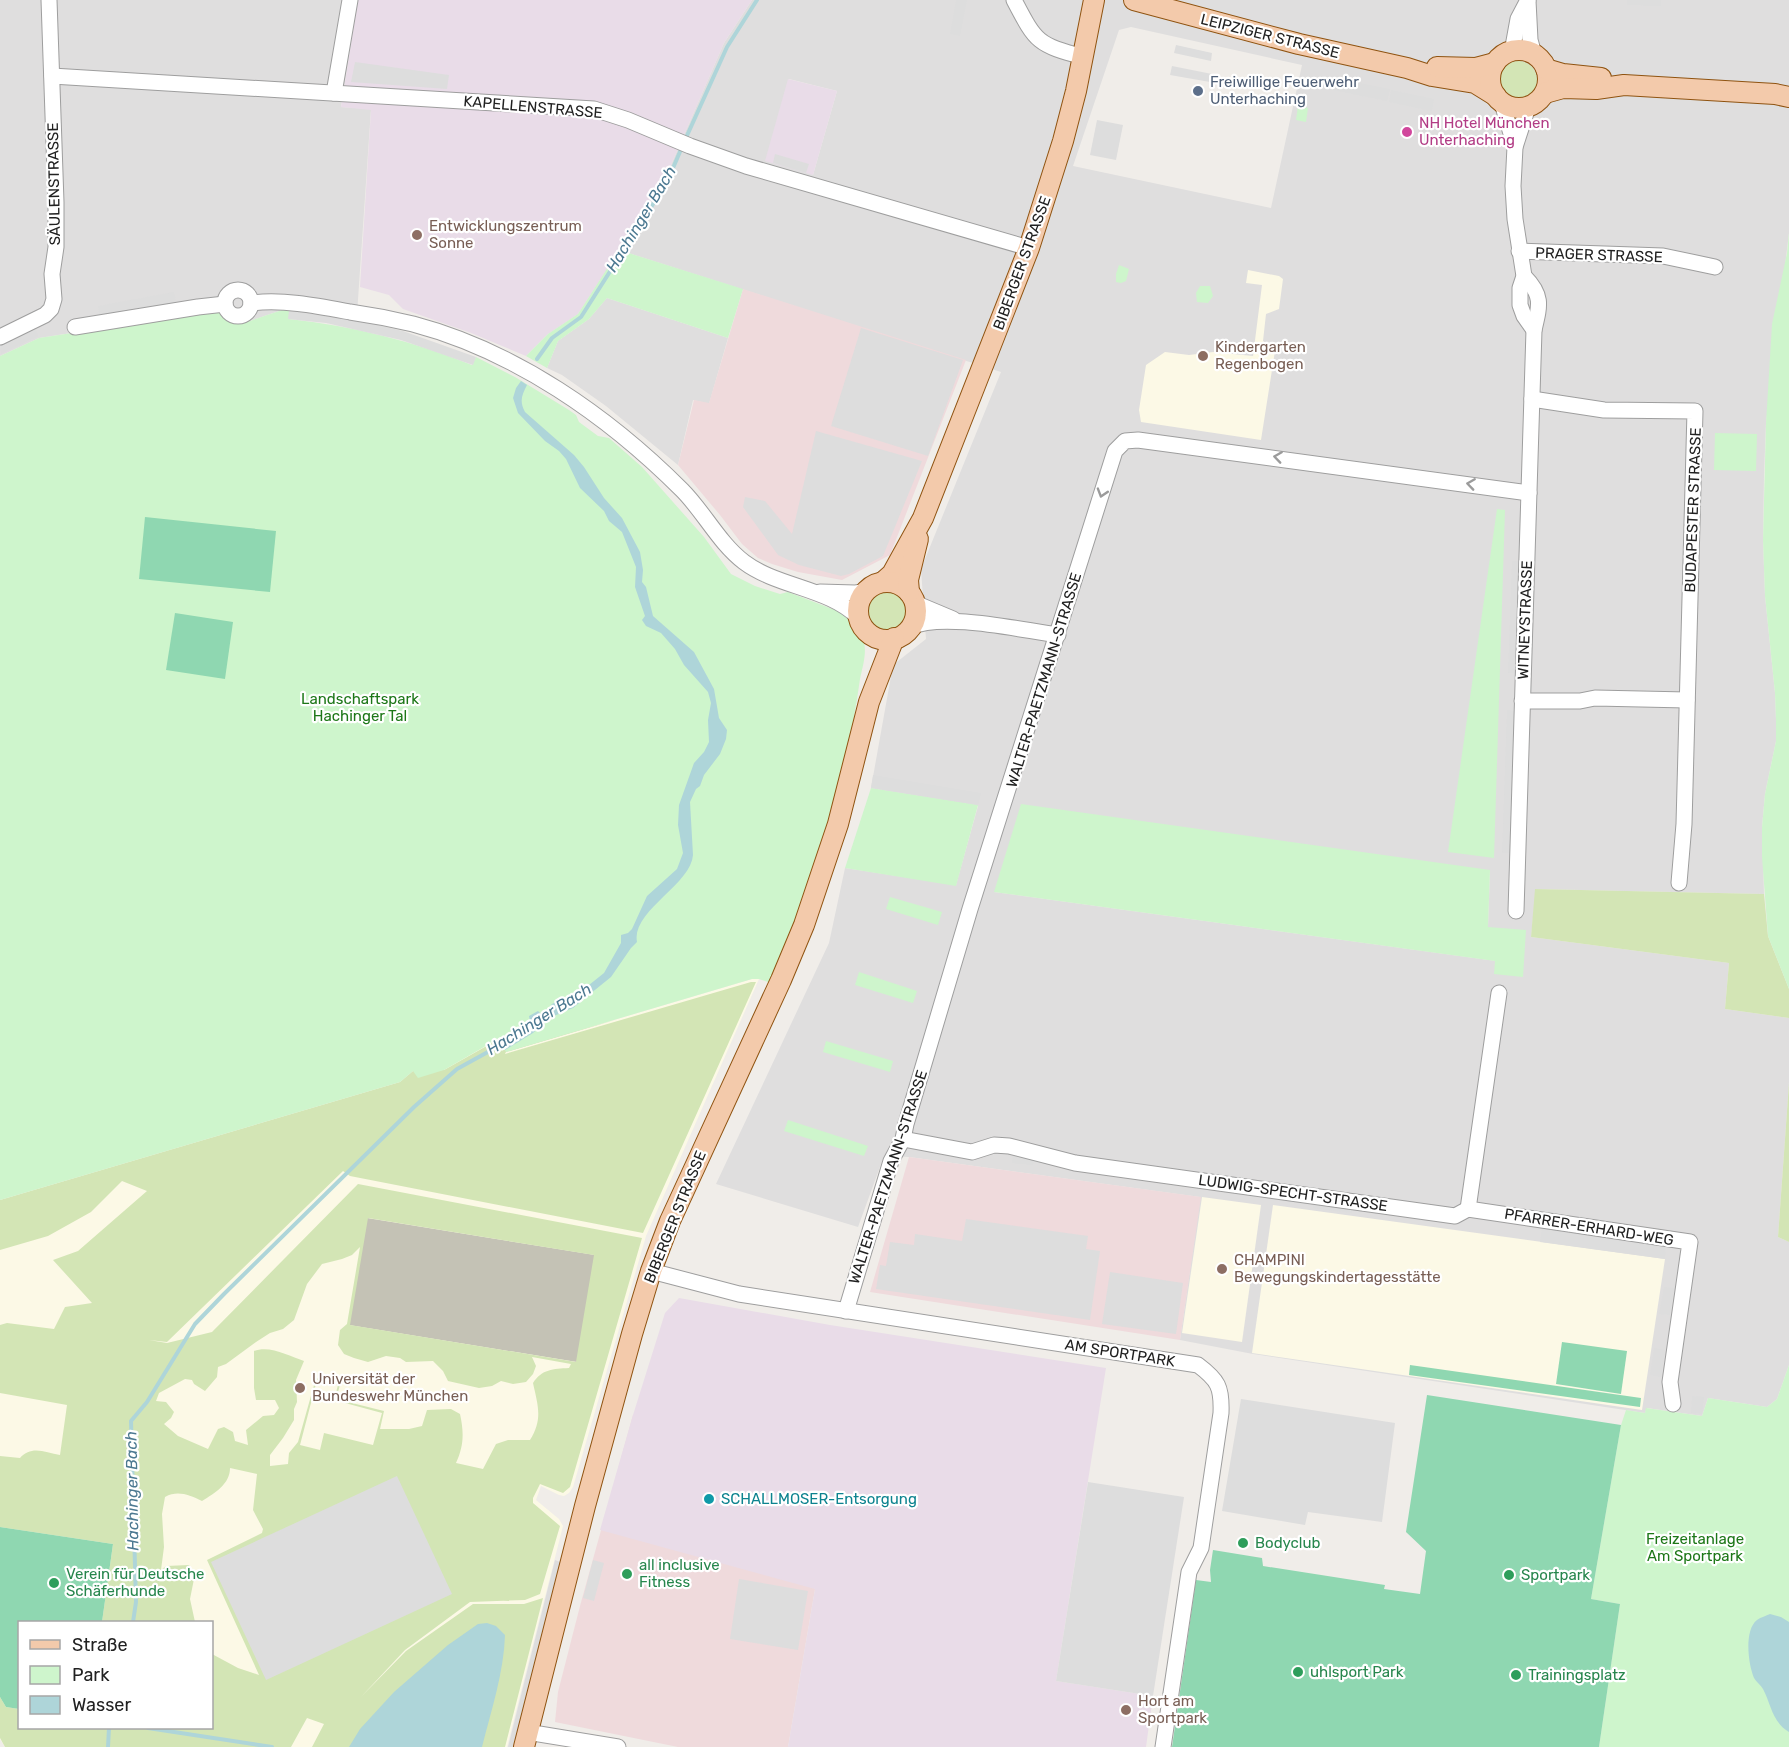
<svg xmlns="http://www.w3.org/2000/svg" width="1789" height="1747" font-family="Rubik,sans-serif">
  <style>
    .residential { fill: #dfdede; fill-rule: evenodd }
    .commercial { fill: #efdadc }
    .industrial { fill: #e9dce8 }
    .education { fill: #fcf9e6; fill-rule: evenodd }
    .construction { fill: #c4c2b5 }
    .grass { fill: #d3e5b5; fill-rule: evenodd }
    .park { fill: #cef5cc }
    .pitch { fill: #8fd7b1 }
    .parking { fill: #ddd }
    .water { fill: #aed5d9 }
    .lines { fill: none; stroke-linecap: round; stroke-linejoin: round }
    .stream { stroke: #aed5d9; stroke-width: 4 }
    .minor-casing { stroke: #9e9e9e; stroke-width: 17 }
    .major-casing { stroke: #8f5310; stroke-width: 22 }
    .minor { stroke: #fff; stroke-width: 15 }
    .major { stroke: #f3caab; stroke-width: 20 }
    .oneway { stroke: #9b9b9b }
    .service-dot { fill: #5c6f8a; stroke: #fff; stroke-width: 2 }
    .hotel-dot { fill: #d1479c; stroke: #fff; stroke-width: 2 }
    .education-dot { fill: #8d6e63; stroke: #fff; stroke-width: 2 }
    .culture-dot { fill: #0f9aa8; stroke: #fff; stroke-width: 2 }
    .leisure-dot { fill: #2e9e5b; stroke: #fff; stroke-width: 2 }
    .labels { text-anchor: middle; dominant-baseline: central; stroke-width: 4.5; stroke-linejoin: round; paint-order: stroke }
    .street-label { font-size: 15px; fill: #212121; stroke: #fff }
    .service-label { font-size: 15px; fill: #4e5e75; stroke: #fff; text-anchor: start }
    .hotel-label { font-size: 15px; fill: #b23c85; stroke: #fff; text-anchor: start }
    .education-label { font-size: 15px; fill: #785e54; stroke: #fff; text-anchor: start }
    .park-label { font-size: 15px; fill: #1d7718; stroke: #fff }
    .culture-label { font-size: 15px; fill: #0d838f; stroke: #fff; text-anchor: start }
    .leisure-label { font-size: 15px; fill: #27864d; stroke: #fff; text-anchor: start }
    .water-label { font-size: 16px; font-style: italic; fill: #4c7991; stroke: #fff }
  </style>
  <rect width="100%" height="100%" fill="#f0ede9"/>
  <g class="residential">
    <path d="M0,0H358L341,107L371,109L356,329L282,310L241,324L233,323L221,314L200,313L39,338L0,356Z"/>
    <path d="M752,0H1789V233L1766,423L1764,476L1763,540L1765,596L1775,693L1776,720V741L1765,794L1762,827L1764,894L1536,889L1531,937L1729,963L1725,1009L1789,1018V1083L1778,1237L1789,1242V1365L1777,1399L1767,1407L1708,1398L1702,1416L1647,1408L1645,1413L1253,1354L1180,1340L1200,1197L909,1157L884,1156L858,1227L716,1184L829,943L845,868L956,885L978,806L871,788L893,665L926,639L921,569L1001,372L619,250L664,181L724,43ZM1131,27L1302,65L1271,208L1073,166L1119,30ZM789,79L837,91L813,175L784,95ZM1490,870L1488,927L1523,977L1496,961L994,892Z"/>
    <path d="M607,298L728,338L709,404L693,400L678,465L606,406L562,375L547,368L558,341L589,319Z"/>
  </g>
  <g class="commercial">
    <path d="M743,289L966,360L890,555L842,580L798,572L772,564L758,558L742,544L720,515L678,465L694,400L709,403Z"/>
    <path d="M909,1157L1201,1197L1180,1340L870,1292Z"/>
    <path d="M633,1415L815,1589L788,1747H678L555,1722L558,1692L580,1606Z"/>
  </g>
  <g class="industrial">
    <path d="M358,0H752L724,43L664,181L578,314L548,334L526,356L471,333L403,309L389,295L360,287L371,110L341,107Z"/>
    <path d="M788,79L837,91L813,175L765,161Z"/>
    <path d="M679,1298L830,1325L1106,1368L1056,1681L1153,1696L1146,1747H788L815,1589L600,1530L633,1415L665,1313Z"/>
  </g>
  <g class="education">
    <path d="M1248,270L1279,276L1283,279L1279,309L1266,314L1263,341L1275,351L1261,440L1141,422L1139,410L1146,365L1165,352L1189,355L1213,352L1253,356L1262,285L1246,283Z"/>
    <path d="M752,979H759L646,1236L573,1487L569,1493L564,1496L559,1495L541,1486L536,1500L559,1519L563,1526L507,1747H5L0,1739V1200L400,1082L499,1039L506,1052ZM20,1622H212V1728H20Z"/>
    <path d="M1202,1197L1261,1205L1242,1342L1182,1333Z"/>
    <path d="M1273,1205L1665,1259L1642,1410L1252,1353Z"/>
  </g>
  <path class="construction" d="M367,1218L595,1255L577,1362L349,1325Z"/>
  <g class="grass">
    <circle cx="1518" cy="80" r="19"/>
    <circle cx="886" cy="612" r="21"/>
    <path d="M1535,889L1764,894L1768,936L1789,989V1018L1725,1009L1729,963L1531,937Z"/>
    <path d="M751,982H756L643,1233L350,1176L343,1171L167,1342L149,1340L167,1343L212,1332L358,1184L642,1238L570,1487L563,1493L540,1484L533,1498V1503L560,1526L540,1594L525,1600L470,1602L405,1650L360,1698L406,1651L473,1604H524L543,1598L505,1747H312L324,1724L307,1718L291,1747H5L0,1738V1697L6,1707L19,1709L20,1728H212V1654L238,1668L259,1675L207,1560L262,1533L263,1529L253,1510L257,1474L230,1468C230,1484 215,1493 202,1501C189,1495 178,1490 165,1497L162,1514L164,1547L161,1570L166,1566L189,1565L195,1574L190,1599L195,1622H102L113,1544L0,1527V1456L20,1458C31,1445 45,1452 60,1455L67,1405L0,1393V1325L7,1323L54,1329L65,1307L92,1303L53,1260L78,1251L147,1191L122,1181L91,1212L48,1236L0,1250V1200L400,1082L413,1071L444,1070L499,1039L505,1050L615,1020L506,1052L505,1054ZM368,1218L594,1255L576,1362L350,1325ZM360,1247L347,1324L340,1330L338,1345L344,1354L354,1358L368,1362L386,1356L400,1358L406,1362L433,1361L443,1371L448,1381L479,1388L492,1386L501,1381L513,1384L526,1382L533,1374L536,1366L532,1357L571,1364L569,1368C553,1369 542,1369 533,1383C538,1406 543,1419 530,1440H508L496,1444L483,1469L456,1463C464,1446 464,1432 460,1414L451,1409L427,1410L422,1426L409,1429H380L384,1411L336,1399L340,1385L316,1378L298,1442L289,1453L288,1464L270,1466V1455L283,1438L294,1420V1409L297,1402L296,1380L304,1361C289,1356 270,1345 254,1351V1388L256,1400H275L279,1408L274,1415L263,1416L246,1430L248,1445L235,1441L233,1432L224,1427L218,1429L208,1449L178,1436L164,1424L171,1418L174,1412L166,1402L156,1401L159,1393L185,1379L192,1380L194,1384L205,1391L217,1377L218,1367L226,1364L256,1342L270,1333L283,1329L294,1320L307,1284L322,1264L342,1259L352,1255ZM317,1380L338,1385L334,1400L382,1413L373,1445L324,1433L320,1450L300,1445Z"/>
    <path d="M1789,1083V1242L1778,1237Z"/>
  </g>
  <g class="park">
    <path d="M1298,106L1308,108L1306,122L1296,120Z"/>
    <path d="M1789,233V989L1768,936L1762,857V827L1765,794L1776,741V720L1775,693L1765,596L1763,540L1766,423L1772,324L1787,253Z"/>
    <path d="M619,250L743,289L728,338L607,298L589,319L558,341L547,368L526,356L548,334L578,314Z"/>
    <path d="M1119,265L1129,269L1126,281L1121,283L1116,282V274Z"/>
    <path d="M1200,286H1210L1213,296L1208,303L1197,302L1196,293Z"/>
    <path d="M282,310L289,311V319C353,326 413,341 472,365L476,357L515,377L569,410L576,415L579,422L598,436L609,438L642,467L704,537L731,574L755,586L780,594L788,592L843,613C851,620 861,633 864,643C867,653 862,669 860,679C846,783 811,886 771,983L759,979H752L506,1052L498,1039L444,1070L418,1078L413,1071L400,1082L0,1200V356L39,338L217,311C226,317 229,323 241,324Z"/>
    <path d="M1715,433L1757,434L1756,471L1714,470Z"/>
    <path d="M1497,509L1505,510L1494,858L1448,852Z"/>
    <path d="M871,788L978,805L956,886L845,868Z"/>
    <path d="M1021,804L1490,870L1488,927L1526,930L1523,977L1494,974L1495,961L994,892Z"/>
    <path d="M890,897L942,912L938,925L886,909Z"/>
    <path d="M859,972L917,991L913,1003L855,985Z"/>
    <path d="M826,1041L893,1061L890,1072L823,1052Z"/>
    <path d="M788,1120L868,1146L864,1156L784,1131Z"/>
    <path d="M1789,1365V1747H1599L1620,1604L1591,1599L1621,1425L1626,1410L1645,1413L1646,1408L1702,1416L1708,1398L1767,1407L1777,1399Z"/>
  </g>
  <g class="pitch">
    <path d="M145,517L276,531L270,592L139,579Z"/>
    <path d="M175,613L233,622L225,679L166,670Z"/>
    <path d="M1562,1342L1627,1351L1621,1394L1556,1384Z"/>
    <path d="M1410,1365L1641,1398L1640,1407L1409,1375Z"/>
    <path d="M1427,1395L1621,1425L1591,1599L1620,1604L1599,1747H1172L1196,1580L1211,1582L1210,1570L1213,1550L1262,1558L1263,1566L1385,1585L1384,1589L1420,1594L1426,1551L1406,1532Z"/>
    <path d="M0,1527L113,1544L102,1622H20L19,1709L6,1707L0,1697Z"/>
  </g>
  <g class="parking">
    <path d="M956,0H967L960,36L950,34Z"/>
    <path d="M1627,0H1661V6L1627,5Z"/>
    <path d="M1176,45L1212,53L1211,61L1174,53Z"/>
    <path d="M355,62L449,75L447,89L351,82Z"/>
    <path d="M1172,66L1212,74L1210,82L1170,75Z"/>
    <path d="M1335,78L1390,89L1387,101L1333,90Z"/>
    <path d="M1391,90L1434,99L1432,111L1389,102Z"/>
    <path d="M1097,120L1123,125L1116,160L1090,155Z"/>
    <path d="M775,154L809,164L806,173L773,163Z"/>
    <path d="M174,292L176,303L100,317L98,306Z"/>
    <path d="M289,311L365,322L403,331L476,357L473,365L401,340L326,323L288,319Z"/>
    <path d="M34,327L38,336L1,354L0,343Z"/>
    <path d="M861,328L963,360L928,456L831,426Z"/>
    <path d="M816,431L922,461L883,556L849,574L841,576L799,565L778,555L743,507L745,497L765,501L792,534Z"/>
    <path d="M1512,561H1521L1517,673H1508Z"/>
    <path d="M1507,710L1516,711L1511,853H1502Z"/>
    <path d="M873,775L981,793L978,805L871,788Z"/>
    <path d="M1013,1155L1034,1158L1033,1165L1012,1163Z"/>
    <path d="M1313,1203L1353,1208L1352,1213L1313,1208Z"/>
    <path d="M966,1219L1088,1236L1086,1249L1100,1251L1090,1320L876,1289L880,1265L886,1266L890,1242L914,1245L915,1234L962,1241Z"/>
    <path d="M1542,1228L1666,1245L1665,1259L1540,1242Z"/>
    <path d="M1110,1272L1183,1283L1176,1334L1102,1324Z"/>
    <path d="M1664,1287L1674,1288L1670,1315L1659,1314Z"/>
    <path d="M1654,1348L1665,1350L1661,1377L1650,1375Z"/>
    <path d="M1692,1396L1704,1397L1702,1414L1691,1413Z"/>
    <path d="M1241,1399L1395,1423L1382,1522L1308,1512L1305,1525L1222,1511Z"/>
    <path d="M397,1476L452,1594L266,1680L211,1562Z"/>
    <path d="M1088,1482L1184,1497L1153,1696L1056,1681Z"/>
    <path d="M555,1560L560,1562L513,1747H508Z"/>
    <path d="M593,1560L604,1563L594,1601L583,1598Z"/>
    <path d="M739,1579L808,1591L798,1650L730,1639Z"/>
  </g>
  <g class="water">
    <path d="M521,381L527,385C522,395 519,401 525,412L574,455L584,467L604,498L622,518L640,552L643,570L642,582L646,587L653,616L694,652L714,689L719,718L727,730L726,739L720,754L704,775L700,786L696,789L690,802L693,855C691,885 631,911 637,942L631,948L611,977L585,998L573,1008L549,1018L533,1033L505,1050L500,1041L530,1021L529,1016L538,1011L543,1016L552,1004L576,992L579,993L604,973L621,943V935L628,933L632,929L647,896L677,869L683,853L678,825L679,805L694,763L704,752L709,742L708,720L711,703L708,692L684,665L675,649L661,633L646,626L642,620L645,616L635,587L636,567L622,532L609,521L604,511L580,488L566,459L559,451L545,441L518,413L513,398L516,388Z"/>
    <path d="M1770,1614L1781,1617L1789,1622V1732C1772,1722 1771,1704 1763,1689C1761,1685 1756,1682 1754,1678C1748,1664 1744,1630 1757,1620C1761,1617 1766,1616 1770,1614Z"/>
    <path d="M487,1623L496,1626L505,1635C504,1672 491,1711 482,1747H349L360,1729L394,1692L448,1645L478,1624Z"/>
  </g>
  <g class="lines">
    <g class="stream">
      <path d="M685,140L727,47L757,0"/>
      <path d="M537,359L552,338L581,317L667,182L682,147"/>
      <path d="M133,1622L136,1602L131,1421L147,1402L195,1324L224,1294L414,1107L457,1069L506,1042"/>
      <path d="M148,1728L272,1747"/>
      <path d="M108,1747L109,1728"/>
    </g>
    <defs>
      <g id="minor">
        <path d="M1014,0C1036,42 1037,45 1084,57"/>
        <path d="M1528,1L1530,40L1534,54"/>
        <path d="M1512,52L1518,19L1528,0"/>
        <path d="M52,76L594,109L628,120L690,146L746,166L1029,248"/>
        <path d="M334,93L350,0"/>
        <path d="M1502,103L1515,147"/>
        <path d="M1528,107L1515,147L1513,186L1515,219L1524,276L1520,288V305L1524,316L1534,330"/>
        <path d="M1519,251L1663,256L1715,267"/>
        <circle cx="238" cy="303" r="13"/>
        <path d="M251,303C284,299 318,306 350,312C371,315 392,319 413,324C515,351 608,416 682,490C704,512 719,543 744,562C777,587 829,588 858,617"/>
        <path d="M75,327L198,307L225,304"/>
        <path d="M0,337L45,315L51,309L54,299L52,274L56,247V202L49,0"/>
        <path d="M1532,399L1604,410L1695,411L1684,824L1679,883"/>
        <path d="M820,592L855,593L865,591"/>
        <path d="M913,600L922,606L953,619"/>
        <path d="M910,627C944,612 1020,630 1058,635"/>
        <path d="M1522,701H1580L1595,698L1687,700"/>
        <path d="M1516,911L1534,330C1540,305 1543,295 1524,276"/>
        <path d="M903,1139L972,1152L994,1145L1009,1146L1075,1163L1455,1216L1468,1209"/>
        <path d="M1468,1209L1690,1242L1670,1382L1673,1404"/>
        <path d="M1468,1209L1499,993"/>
        <path d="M651,1271L739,1294L1198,1365C1218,1380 1222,1387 1221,1413L1201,1548L1189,1572L1163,1747"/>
        <path d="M846,1311L891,1161L903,1139L906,1124L970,909L1115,451L1125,441L1138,440L1529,493"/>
        <path d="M527,1732L618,1747"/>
      </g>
      <g id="major">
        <path d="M1134,0L1299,44L1407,68L1432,76L1475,83L1496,96"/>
        <circle cx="1519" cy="79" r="29"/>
        <path d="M1437,67L1476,68L1495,63"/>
        <path d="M1546,69L1563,74L1601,78"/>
        <path d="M1545,93L1563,88L1596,89L1624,85L1775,94L1789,97"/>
        <path d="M883,582L892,574L923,518L1029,248L1063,141L1076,91L1094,0"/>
        <circle cx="887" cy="611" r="29"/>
        <path d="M909,592L908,580L918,539"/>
        <path d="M524,1747L585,1506L632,1334L651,1271L670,1221L781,980L804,925L838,824L869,702L894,638"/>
      </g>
    </defs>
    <use href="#minor" class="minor-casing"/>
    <use href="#major" class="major-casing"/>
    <use href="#minor" class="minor"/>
    <use href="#major" class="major"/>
  </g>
  <defs><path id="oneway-chevron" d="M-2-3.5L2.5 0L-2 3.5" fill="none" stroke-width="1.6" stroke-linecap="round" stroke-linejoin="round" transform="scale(1.5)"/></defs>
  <g class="oneway">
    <use href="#oneway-chevron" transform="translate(1278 457) rotate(-172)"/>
    <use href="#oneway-chevron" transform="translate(1471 484) rotate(-172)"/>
    <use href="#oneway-chevron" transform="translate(1102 493) rotate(107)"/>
  </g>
  <circle class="service-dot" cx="1198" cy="91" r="6"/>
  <circle class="hotel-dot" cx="1407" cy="132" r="6"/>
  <g class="education-dot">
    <circle cx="417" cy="235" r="6"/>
    <circle cx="1203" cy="356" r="6"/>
    <circle cx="1222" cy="1269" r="6"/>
    <circle cx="300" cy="1388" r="6"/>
    <circle cx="1126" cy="1710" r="6"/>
  </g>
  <circle class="culture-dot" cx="709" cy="1499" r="6"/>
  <g class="leisure-dot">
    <circle cx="1243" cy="1543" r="6"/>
    <circle cx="627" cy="1574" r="6"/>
    <circle cx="1509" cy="1575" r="6"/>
    <circle cx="54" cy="1583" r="6"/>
    <circle cx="1298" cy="1672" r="6"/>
    <circle cx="1516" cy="1675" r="6"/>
  </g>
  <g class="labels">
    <g class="street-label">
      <text transform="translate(1270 36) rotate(14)">LEIPZIGER STRASSE</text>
      <text transform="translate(533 107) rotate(5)">KAPELLENSTRASSE</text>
      <text transform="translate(54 184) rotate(-91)">SÄULENSTRASSE</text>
      <text transform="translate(1599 255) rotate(2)">PRAGER STRASSE</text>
      <text transform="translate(1022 263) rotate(-70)">BIBERGER STRASSE</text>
      <text transform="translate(1693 510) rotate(-88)">BUDAPESTER STRASSE</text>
      <text transform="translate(1525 620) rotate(-88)">WITNEYSTRASSE</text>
      <text transform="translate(1044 680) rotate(-73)">WALTER-PAETZMANN-STRASSE</text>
      <text transform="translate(888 1177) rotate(-72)">WALTER-PAETZMANN-STRASSE</text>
      <text transform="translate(1293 1193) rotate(8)">LUDWIG-SPECHT-STRASSE</text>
      <text transform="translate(675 1217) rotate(-68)">BIBERGER STRASSE</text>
      <text transform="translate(1589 1227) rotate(9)">PFARRER-ERHARD-WEG</text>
      <text transform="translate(1120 1353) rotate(9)">AM SPORTPARK</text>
    </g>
    <g class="service-label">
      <text x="1210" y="82">Freiwillige Feuerwehr<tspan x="1210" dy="17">Unterhaching</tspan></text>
    </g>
    <g class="hotel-label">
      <text x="1419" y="123">NH Hotel München<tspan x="1419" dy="17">Unterhaching</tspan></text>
    </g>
    <g class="education-label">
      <text x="429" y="226">Entwicklungszentrum<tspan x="429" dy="17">Sonne</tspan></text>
      <text x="1215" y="347">Kindergarten<tspan x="1215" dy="17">Regenbogen</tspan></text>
      <text x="1234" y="1260">CHAMPINI<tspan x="1234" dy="17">Bewegungskindertagesstätte</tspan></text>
      <text x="312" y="1379">Universität der<tspan x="312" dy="17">Bundeswehr München</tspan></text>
      <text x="1138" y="1701">Hort am<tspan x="1138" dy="17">Sportpark</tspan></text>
    </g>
    <g class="park-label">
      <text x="360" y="699">Landschaftspark<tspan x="360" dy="17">Hachinger Tal</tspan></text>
      <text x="1695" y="1539">Freizeitanlage<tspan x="1695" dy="17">Am Sportpark</tspan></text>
    </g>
    <g class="culture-label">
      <text x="721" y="1499">SCHALLMOSER-Entsorgung</text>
    </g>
    <g class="leisure-label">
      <text x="1255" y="1543">Bodyclub</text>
      <text x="639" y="1565">all inclusive<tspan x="639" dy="17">Fitness</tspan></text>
      <text x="66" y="1574">Verein für Deutsche<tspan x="66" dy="17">Schäferhunde</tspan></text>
      <text x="1521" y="1575">Sportpark</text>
      <text x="1310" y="1672">uhlsport Park</text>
      <text x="1528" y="1675">Trainingsplatz</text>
    </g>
    <g class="water-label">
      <text transform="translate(641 219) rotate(-59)">Hachinger Bach</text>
      <text transform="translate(539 1019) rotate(-32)">Hachinger Bach</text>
      <text transform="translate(132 1491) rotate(-91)">Hachinger Bach</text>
    </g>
  </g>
  <rect x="18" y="1621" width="195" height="108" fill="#ffffff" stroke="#a6a6a6" stroke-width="1.5"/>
  <rect x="30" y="1640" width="30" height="9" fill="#f3caab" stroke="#a6a6a6" stroke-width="1.5"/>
  <text x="72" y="1651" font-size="18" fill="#212121">Straße</text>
  <rect x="30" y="1666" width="30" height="18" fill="#cef5cc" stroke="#a6a6a6" stroke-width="1.5"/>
  <text x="72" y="1681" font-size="18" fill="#212121">Park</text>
  <rect x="30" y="1696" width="30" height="18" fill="#aed5d9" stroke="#a6a6a6" stroke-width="1.5"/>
  <text x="72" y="1711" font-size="18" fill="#212121">Wasser</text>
</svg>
